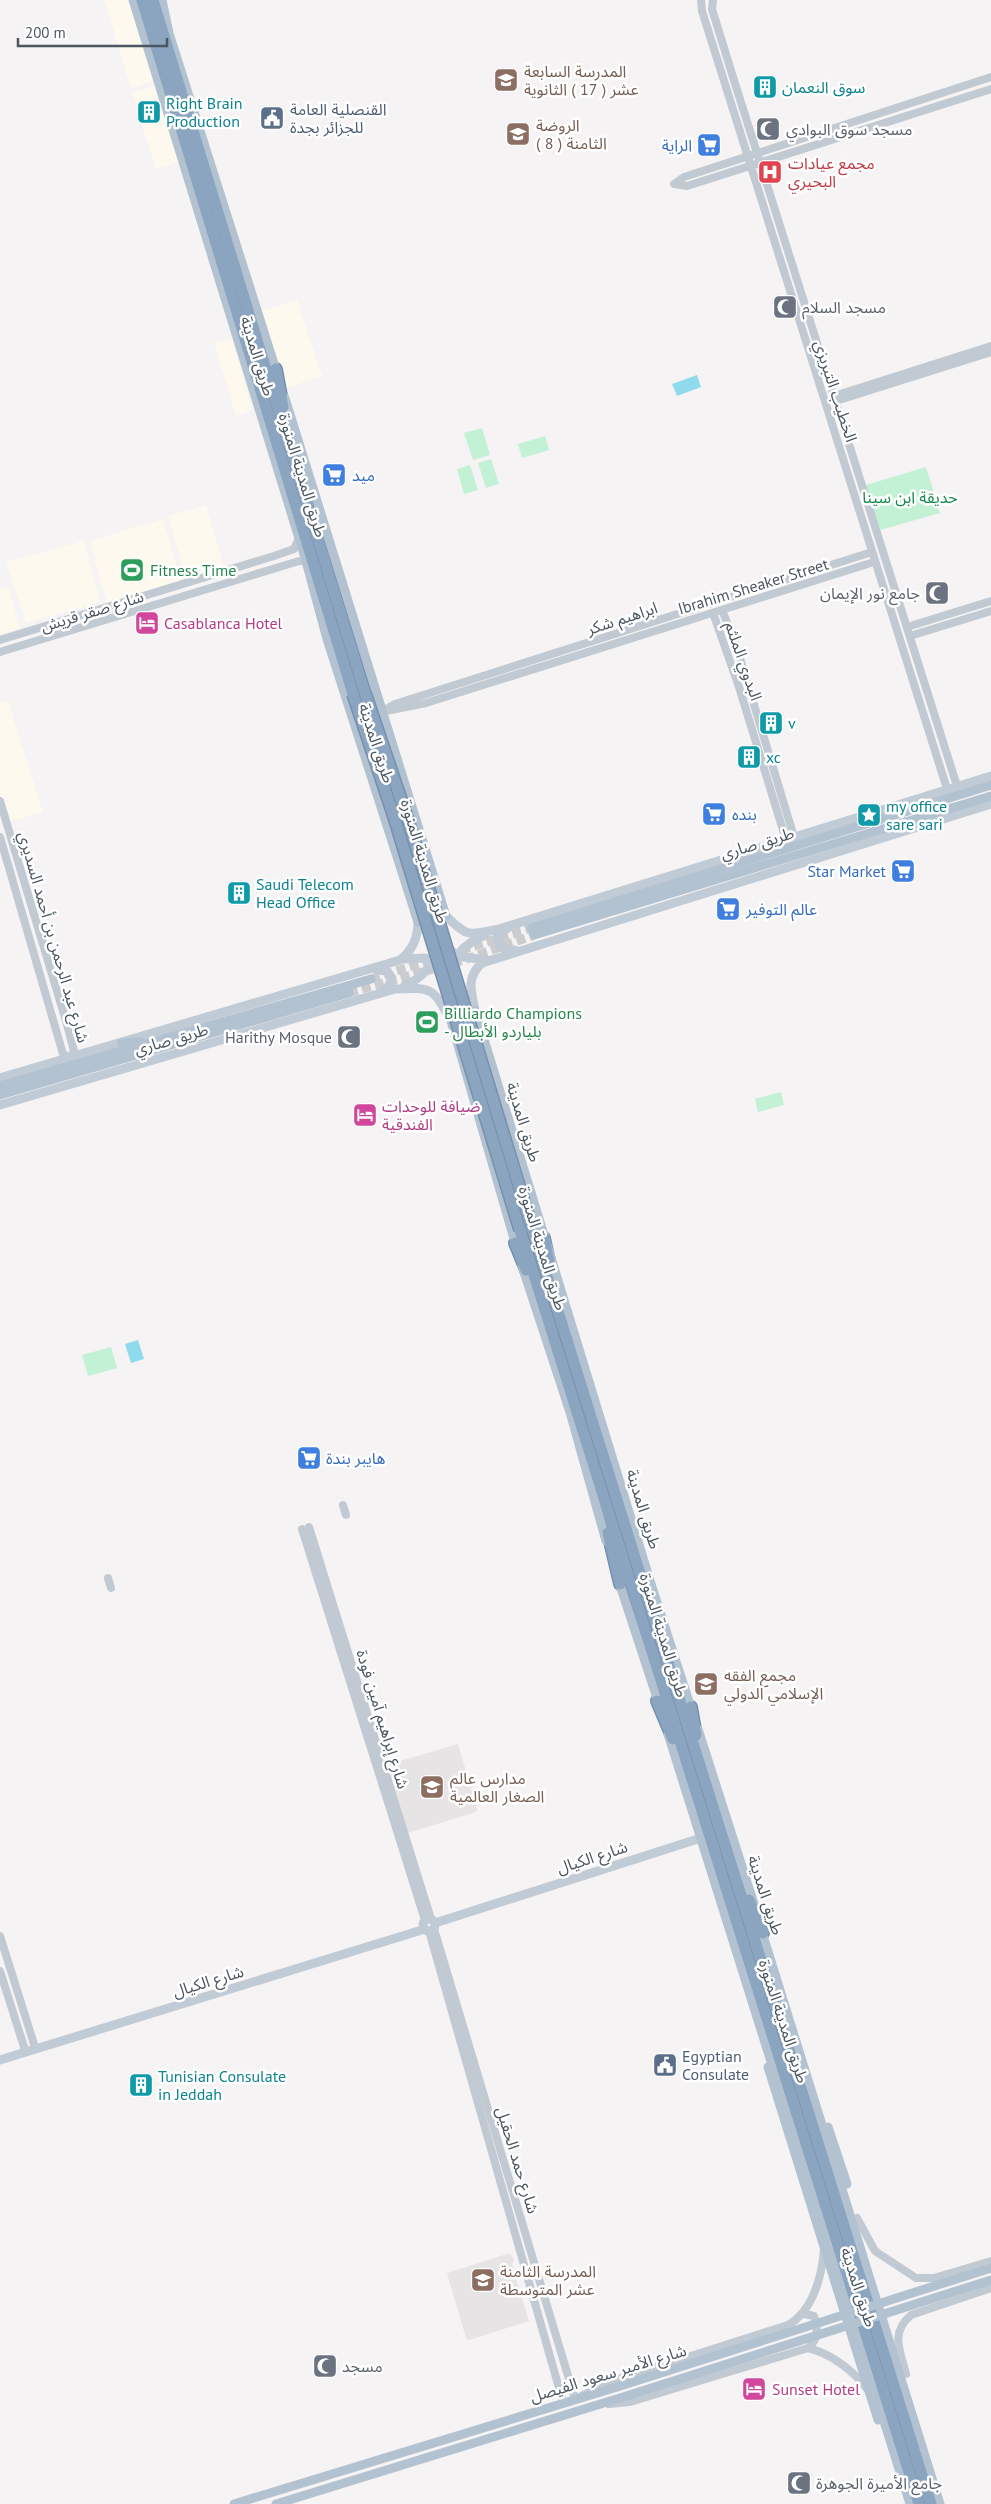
<svg xmlns="http://www.w3.org/2000/svg" width="991" height="2504" font-family="'PT Sans','Noto Sans Arabic',sans-serif">
  <style>
    .commercial { fill: #fdf9ef }
    .education { fill: #e6e4e5 }
    .green { fill: #c3f1d5 }
    .water { fill: #90daee }
    .lines { fill: none; stroke-linecap: round; stroke-linejoin: round }
    .primary-tunnel { stroke: #caccce; stroke-width: 9; stroke-dasharray: 9 4.5; stroke-linecap: butt }
    .motorway-casing { stroke: #7690ad; stroke-width: 14 }
    .tertiary { stroke: #c1cad2; stroke-width: 8 }
    .secondary { stroke: #c1cbd6; stroke-width: 9 }
    .primary { stroke: #b3c2d1; stroke-width: 9 }
    .motorway { stroke: #8ba5c1; stroke-width: 11 }
    .motorway-bridge-casing { stroke: #7690ad; stroke-width: 14; stroke-linecap: butt }
    .primary-bridge { stroke: #b3c2d1; stroke-width: 9 }
    .motorway-bridge { stroke: #8ba5c1; stroke-width: 11 }
    .labels { text-anchor: middle; dominant-baseline: central; stroke-width: 5; stroke-linejoin: round; paint-order: stroke }
    .education-label { font-size: 16px; fill: #785e54; stroke: #fff; text-anchor: start }
    .culture-label { font-size: 16px; fill: #0d838f; stroke: #fff; text-anchor: start }
    .service-label { font-size: 16px; fill: #4e5e75; stroke: #fff; text-anchor: start }
    .worship-label { font-size: 16px; fill: #5b616d; stroke: #fff; text-anchor: start }
    .shop-label { font-size: 16px; fill: #366cbe; stroke: #fff; text-anchor: start }
    .health-label { font-size: 16px; fill: #be3a42; stroke: #fff; text-anchor: start }
    .street-label { font-size: 16px; fill: #4a5661; stroke: #fff }
    .park-label { font-size: 16px; fill: #17864f; stroke: #fff }
    .leisure-label { font-size: 16px; fill: #27864d; stroke: #fff; text-anchor: start }
    .hotel-label { font-size: 16px; fill: #b23c85; stroke: #fff; text-anchor: start }
  </style>
  <rect width="100%" height="100%" fill="#f5f3f3"/>
  <g class="commercial">
    <path d="M104,0H131L155,80L131,89Z"/>
    <path d="M158,85L181,161L156,169L132,93Z"/>
    <path d="M297,300L322,376L286,388L261,311Z"/>
    <path d="M232,340L253,410L236,416L214,343Z"/>
    <path d="M206,505L224,567L186,579L168,516Z"/>
    <path d="M163,519L181,581L107,605L90,541Z"/>
    <path d="M84,541L100,602L26,623L6,562Z"/>
    <path d="M8,587L20,628L0,634V589Z"/>
    <path d="M8,701L43,812L9,822L0,796V703Z"/>
  </g>
  <g class="education">
    <path d="M458,1744L477,1809L476,1812L408,1833L387,1765Z"/>
    <path d="M510,2253L514,2260L512,2265L529,2321L469,2340L466,2338L447,2273Z"/>
  </g>
  <g class="green">
    <path d="M482,428L490,455L473,460L464,433Z"/>
    <path d="M545,436L549,450L522,458L518,444Z"/>
    <path d="M491,459L499,484L486,488L478,463Z"/>
    <path d="M470,465L478,490L464,494L457,469Z"/>
    <path d="M926,467L940,513L880,530L866,485Z"/>
    <path d="M781,1092L784,1105L758,1112L755,1099Z"/>
    <path d="M111,1347L117,1368L88,1376L82,1355Z"/>
  </g>
  <g class="water">
    <path d="M697,375L701,387L677,396L672,384Z"/>
    <path d="M138,1340L144,1359L131,1363L125,1344Z"/>
  </g>
  <g class="lines">
    <g class="primary-tunnel">
      <path d="M371,979L531,928"/>
      <path d="M349,993L464,960L534,935"/>
    </g>
    <defs>
      <g id="motorway">
        <path d="M142,0L353,694"/>
        <path d="M153,0L365,693"/>
        <path d="M276,369L283,407"/>
        <path d="M531,1225L931,2504"/>
        <path d="M520,1230L919,2504"/>
        <path d="M544,1238L549,1261"/>
        <path d="M515,1243L526,1270"/>
        <path d="M608,1533L620,1584"/>
        <path d="M657,1701L673,1739"/>
        <path d="M691,1707L696,1735"/>
        <path d="M749,1900L763,1933"/>
      </g>
    </defs>
    <use href="#motorway" class="motorway-casing"/>
    <g class="tertiary">
      <path d="M701,0L702,11L947,789"/>
      <path d="M713,0L712,9L733,77L957,786"/>
      <path d="M991,77L684,177L674,184L687,186L991,89"/>
      <path d="M834,396L991,346"/>
      <path d="M836,401L991,352"/>
      <path d="M722,610L736,645L794,837"/>
      <path d="M713,613L739,687L786,840"/>
      <path d="M907,627L991,601"/>
      <path d="M910,636L991,611"/>
      <path d="M0,640L274,556L294,549L299,538"/>
      <path d="M0,652L299,561H306"/>
      <path d="M386,711L426,703L874,562"/>
      <path d="M381,712L395,704L872,552"/>
      <path d="M0,801L66,1021L74,1051L71,1058L63,1054L0,837"/>
      <path d="M343,1505L346,1515"/>
      <path d="M309,1527L431,1919"/>
      <path d="M302,1529L425,1920"/>
      <path d="M108,1578L111,1588"/>
      <path d="M434,1929L575,2399L612,2381L788,2325C813,2311 822,2276 824,2249"/>
      <path d="M429,1931L563,2402"/>
      <path d="M0,1936L34,2044"/>
      <path d="M0,1971L24,2047"/>
      <path d="M857,2218L875,2251L916,2278H934L991,2261"/>
      <path d="M804,2314L814,2316C818,2330 819,2339 808,2348"/>
      <path d="M906,2374C900,2350 890,2333 911,2315L991,2288"/>
      <path d="M609,2404L630,2402L808,2348C830,2353 854,2371 867,2389"/>
    </g>
    <g class="secondary">
      <path d="M446,916C468,938 469,935 499,929L991,776"/>
      <path d="M508,928L498,935C497,947 505,951 515,950"/>
      <path d="M429,935L457,956L486,960"/>
      <path d="M403,959L426,958L441,965"/>
      <path d="M377,970L387,971L392,978L387,989L382,992"/>
      <path d="M445,983C450,959 463,944 485,935"/>
      <path d="M405,985C420,979 428,971 435,956"/>
      <path d="M475,1010C471,991 466,977 482,963L991,804"/>
      <path d="M0,1078L400,960C413,950 418,938 418,922"/>
      <path d="M0,1105L395,989C433,987 433,988 451,1021"/>
      <circle cx="429" cy="1925" r="6"/>
      <path d="M435,1923L701,1838"/>
      <path d="M0,2060L425,1929"/>
    </g>
    <g class="primary">
      <path d="M133,0L306,561L327,639L418,922"/>
      <path d="M162,0L169,33L277,373"/>
      <path d="M285,398L446,916"/>
      <path d="M531,928L991,785"/>
      <path d="M534,935L991,796"/>
      <path d="M475,1010L652,1587L692,1711"/>
      <path d="M451,1021L517,1249"/>
      <path d="M121,1043L141,1042"/>
      <path d="M0,1086L371,979"/>
      <path d="M0,1095L349,993"/>
      <path d="M522,1266L570,1412L606,1541"/>
      <path d="M618,1579L660,1707"/>
      <path d="M698,1729L755,1907"/>
      <path d="M668,1734L910,2504"/>
      <path d="M761,1929L940,2504"/>
      <path d="M768,2067L878,2420"/>
      <path d="M828,2127L847,2184"/>
      <path d="M234,2504L617,2387"/>
      <path d="M276,2504L620,2398"/>
    </g>
    <use href="#motorway" class="motorway"/>
    <defs>
      <g id="motorway-bridge">
        <path d="M365,693L408,820L531,1225"/>
        <path d="M353,694L394,817L520,1230"/>
      </g>
    </defs>
    <use href="#motorway-bridge" class="motorway-bridge-casing"/>
    <g class="primary-bridge">
      <path d="M617,2387L991,2268"/>
      <path d="M620,2398L991,2280"/>
    </g>
    <use href="#motorway-bridge" class="motorway-bridge"/>
  </g>
  <defs>
    <symbol id="school-square" viewBox="-11 -11 22 22"><rect x="-9" y="-9" width="18" height="18" rx="4" fill="#8d6e63" stroke="#fff"/><path d="M0-5L7-2L0 1L-7-2ZM-4 1L0 2.5L4 1V4Q0 6-4 4Z" fill="#fff"/></symbol>
    <symbol id="building-square" viewBox="-11 -11 22 22"><rect x="-9" y="-9" width="18" height="18" rx="4" fill="#0f9aa8" stroke="#fff"/><path d="M-4-6H4V6H1V3H-1V6H-4ZM-2.5-4.3h1.7v1.8h-1.7ZM.8-4.3h1.7v1.8H.8ZM-2.5-1h1.7V.8h-1.7ZM.8-1h1.7V.8H.8Z" fill="#fff"/></symbol>
    <symbol id="civic-square" viewBox="-11 -11 22 22"><rect x="-9" y="-9" width="18" height="18" rx="4" fill="#5c6f8a" stroke="#fff"/><path d="M-.6-6.5H3V-4.5H.6V-3L4-1V1h2V6H-6V1h2V-1L-.6-3ZM-1.2 2.5V6h2.4V2.5Z" fill="#fff"/></symbol>
    <symbol id="mosque-square" viewBox="-11 -11 22 22"><rect x="-9" y="-9" width="18" height="18" rx="4" fill="#6b7280" stroke="#fff"/><path d="M3.5-4.9A6 6 0 1 0 3.5 4.9A5 5 0 1 1 3.5-4.9Z" fill="#fff"/></symbol>
    <symbol id="supermarket-square" viewBox="-11 -11 22 22"><rect x="-9" y="-9" width="18" height="18" rx="4" fill="#3f7fe0" stroke="#fff"/><path d="M-6-5.5h2.5l.6 2H6L4.5 2H-2.5L-4.4-4H-6ZM-1.5 3.2a1.3 1.3 0 1 0 .1 0ZM3 3.2a1.3 1.3 0 1 0 .1 0Z" fill="#fff"/></symbol>
    <symbol id="hospital-square" viewBox="-11 -11 22 22"><rect x="-9" y="-9" width="18" height="18" rx="4" fill="#e0444e" stroke="#fff"/><path d="M-5-5h3v3.5h4V-5h3V5h-3V1.5h-4V5h-3Z" fill="#fff"/></symbol>
    <symbol id="stadium-square" viewBox="-11 -11 22 22"><rect x="-9" y="-9" width="18" height="18" rx="4" fill="#2e9e5b" stroke="#fff"/><path d="M0-5a6.5 5 0 1 0 0 10a6.5 5 0 1 0 0-10ZM-3.5-1.8h7v3.6h-7Z" fill="#fff"/></symbol>
    <symbol id="hotel-square" viewBox="-11 -11 22 22"><rect x="-9" y="-9" width="18" height="18" rx="4" fill="#d1479c" stroke="#fff"/><path d="M-6-4.5h1.5V1H6V5H4.5V3h-9V5H-6ZM-4 0a1.8 1.8 0 1 1 3.6 0ZM.5 0V-2.5h3Q6-2.5 6 0Z" fill="#fff"/></symbol>
    <symbol id="sight-square" viewBox="-11 -11 22 22"><rect x="-9" y="-9" width="18" height="18" rx="4" fill="#0f9aa8" stroke="#fff"/><path d="M0-6L1.8-2.2L6-1.7L2.9 1.2L3.7 5.4L0 3.3L-3.7 5.4L-2.9 1.2L-6-1.7L-1.8-2.2Z" fill="#fff"/></symbol>
  </defs>
  <g fill-rule="evenodd">
    <use href="#school-square" x="492" y="66" width="28" height="28"/>
    <use href="#building-square" x="751" y="73" width="28" height="28"/>
    <use href="#building-square" x="135" y="98" width="28" height="28"/>
    <use href="#civic-square" x="258" y="104" width="28" height="28"/>
    <use href="#mosque-square" x="754" y="115" width="28" height="28"/>
    <use href="#school-square" x="504" y="120" width="28" height="28"/>
    <use href="#supermarket-square" x="695" y="131" width="28" height="28"/>
    <use href="#hospital-square" x="756" y="158" width="28" height="28"/>
    <use href="#mosque-square" x="771" y="293" width="28" height="28"/>
    <use href="#supermarket-square" x="320" y="461" width="28" height="28"/>
    <use href="#stadium-square" x="118" y="556" width="28" height="28"/>
    <use href="#mosque-square" x="923" y="579" width="28" height="28"/>
    <use href="#hotel-square" x="133" y="609" width="28" height="28"/>
    <use href="#building-square" x="757" y="709" width="28" height="28"/>
    <use href="#building-square" x="735" y="743" width="28" height="28"/>
    <use href="#supermarket-square" x="700" y="800" width="28" height="28"/>
    <use href="#sight-square" x="855" y="801" width="28" height="28"/>
    <use href="#supermarket-square" x="889" y="857" width="28" height="28"/>
    <use href="#building-square" x="225" y="879" width="28" height="28"/>
    <use href="#supermarket-square" x="714" y="895" width="28" height="28"/>
    <use href="#stadium-square" x="413" y="1008" width="28" height="28"/>
    <use href="#mosque-square" x="335" y="1023" width="28" height="28"/>
    <use href="#hotel-square" x="351" y="1101" width="28" height="28"/>
    <use href="#supermarket-square" x="295" y="1444" width="28" height="28"/>
    <use href="#school-square" x="692" y="1670" width="28" height="28"/>
    <use href="#school-square" x="418" y="1773" width="28" height="28"/>
    <use href="#civic-square" x="651" y="2051" width="28" height="28"/>
    <use href="#building-square" x="127" y="2071" width="28" height="28"/>
    <use href="#school-square" x="469" y="2266" width="28" height="28"/>
    <use href="#mosque-square" x="311" y="2352" width="28" height="28"/>
    <use href="#hotel-square" x="740" y="2375" width="28" height="28"/>
    <use href="#mosque-square" x="785" y="2469" width="28" height="28"/>
  </g>
  <g class="labels">
    <g class="education-label">
      <text x="524" y="71">المدرسة السابعة<tspan x="524" dy="18">عشر ( 17 ) الثانوية</tspan></text>
      <text x="536" y="125">الروضة<tspan x="536" dy="18">الثامنة ( 8 )</tspan></text>
      <text x="724" y="1675">مجمع الفقه<tspan x="724" dy="18">الإسلامي الدولي</tspan></text>
      <text x="450" y="1778">مدارس عالم<tspan x="450" dy="18">الصغار العالمية</tspan></text>
      <text x="500" y="2271">المدرسة الثامنة<tspan x="500" dy="18">عشر المتوسطة</tspan></text>
    </g>
    <g class="culture-label">
      <text x="782" y="87">سوق النعمان</text>
      <text x="166" y="103">Right Brain<tspan x="166" dy="18">Production</tspan></text>
      <text x="788" y="723">v</text>
      <text x="766" y="757">xc</text>
      <text x="886" y="806">my office<tspan x="886" dy="18">sare sari</tspan></text>
      <text x="256" y="884">Saudi Telecom<tspan x="256" dy="18">Head Office</tspan></text>
      <text x="158" y="2076">Tunisian Consulate<tspan x="158" dy="18">in Jeddah</tspan></text>
    </g>
    <g class="service-label">
      <text x="290" y="109">القنصلية العامة<tspan x="290" dy="18">للجزائر بجدة</tspan></text>
      <text x="682" y="2056">Egyptian<tspan x="682" dy="18">Consulate</tspan></text>
    </g>
    <g class="worship-label">
      <text x="786" y="129">مسجد سوق البوادي</text>
      <text x="802" y="307">مسجد السلام</text>
      <text x="920" y="593" text-anchor="end">جامع نور الإيمان</text>
      <text x="332" y="1037" text-anchor="end">Harithy Mosque</text>
      <text x="342" y="2366">مسجد</text>
      <text x="816" y="2483">جامع الأميرة الجوهرة</text>
    </g>
    <g class="shop-label">
      <text x="692" y="145" text-anchor="end">الراية</text>
      <text x="352" y="475">ميد</text>
      <text x="732" y="814">بنده</text>
      <text x="886" y="871" text-anchor="end">Star Market</text>
      <text x="746" y="909">عالم التوفير</text>
      <text x="326" y="1458">هايبر بندة</text>
    </g>
    <g class="health-label">
      <text x="788" y="163">مجمع عيادات<tspan x="788" dy="18">البحيري</tspan></text>
    </g>
    <g class="street-label">
      <text transform="translate(258 356) rotate(73)">طريق المدينة</text>
      <text transform="translate(836 391) rotate(72)">الخطيب التبريزي</text>
      <text transform="translate(303 475) rotate(73)">طريق المدينة المنورة</text>
      <text transform="translate(753 586) rotate(-17)">Ibrahim Sheaker Street</text>
      <text transform="translate(92 611) rotate(-17)">شارع صقر قريش</text>
      <text transform="translate(622 618) rotate(-18)">ابراهيم شكر</text>
      <text transform="translate(744 661) rotate(71)">البدوي الملثم</text>
      <text transform="translate(377 743) rotate(72)">طريق المدينة</text>
      <text transform="translate(757 843) rotate(-17)">طريق صاري</text>
      <text transform="translate(425 861) rotate(73)">طريق المدينة المنورة</text>
      <text transform="translate(54 937) rotate(74)">شارع عبد الرحمن بن أحمد السديري</text>
      <text transform="translate(171 1039) rotate(-16)">طريق صاري</text>
      <text transform="translate(524 1122) rotate(73)">طريق المدينة</text>
      <text transform="translate(543 1248) rotate(73)">طريق المدينة المنورة</text>
      <text transform="translate(644 1509) rotate(73)">طريق المدينة</text>
      <text transform="translate(664 1635) rotate(73)">طريق المدينة المنورة</text>
      <text transform="translate(383 1719) rotate(73)">شارع إبراهيم آمين فودة</text>
      <text transform="translate(592 1857) rotate(-18)">شارع الكيال</text>
      <text transform="translate(766 1895) rotate(72)">طريق المدينة</text>
      <text transform="translate(208 1981) rotate(-17)">شارع الكيال</text>
      <text transform="translate(784 2021) rotate(72)">طريق المدينة المنورة</text>
      <text transform="translate(518 2160) rotate(73)">شارع حمد الحقيل</text>
      <text transform="translate(859 2287) rotate(72)">طريق المدينة</text>
      <text transform="translate(608 2373) rotate(-17)">شارع الأمير سعود الفيصل</text>
    </g>
    <g class="park-label">
      <text x="910" y="497">حديقة ابن سينا</text>
    </g>
    <g class="leisure-label">
      <text x="150" y="570">Fitness Time</text>
      <text x="444" y="1013">Billiardo Champions<tspan x="444" dy="18">- بلياردو الأبطال</tspan></text>
    </g>
    <g class="hotel-label">
      <text x="164" y="623">Casablanca Hotel</text>
      <text x="382" y="1106">ضيافة للوحدات<tspan x="382" dy="18">الفندقية</tspan></text>
      <text x="772" y="2389">Sunset Hotel</text>
    </g>
  </g>
  <path d="M18 38v8h149v-8" fill="none" stroke="#4a5661" stroke-width="2.5"/>
  <text x="25" y="38" font-size="15" fill="#4a5661" stroke="#ffffff" stroke-width="4" paint-order="stroke">200 m</text>
</svg>
